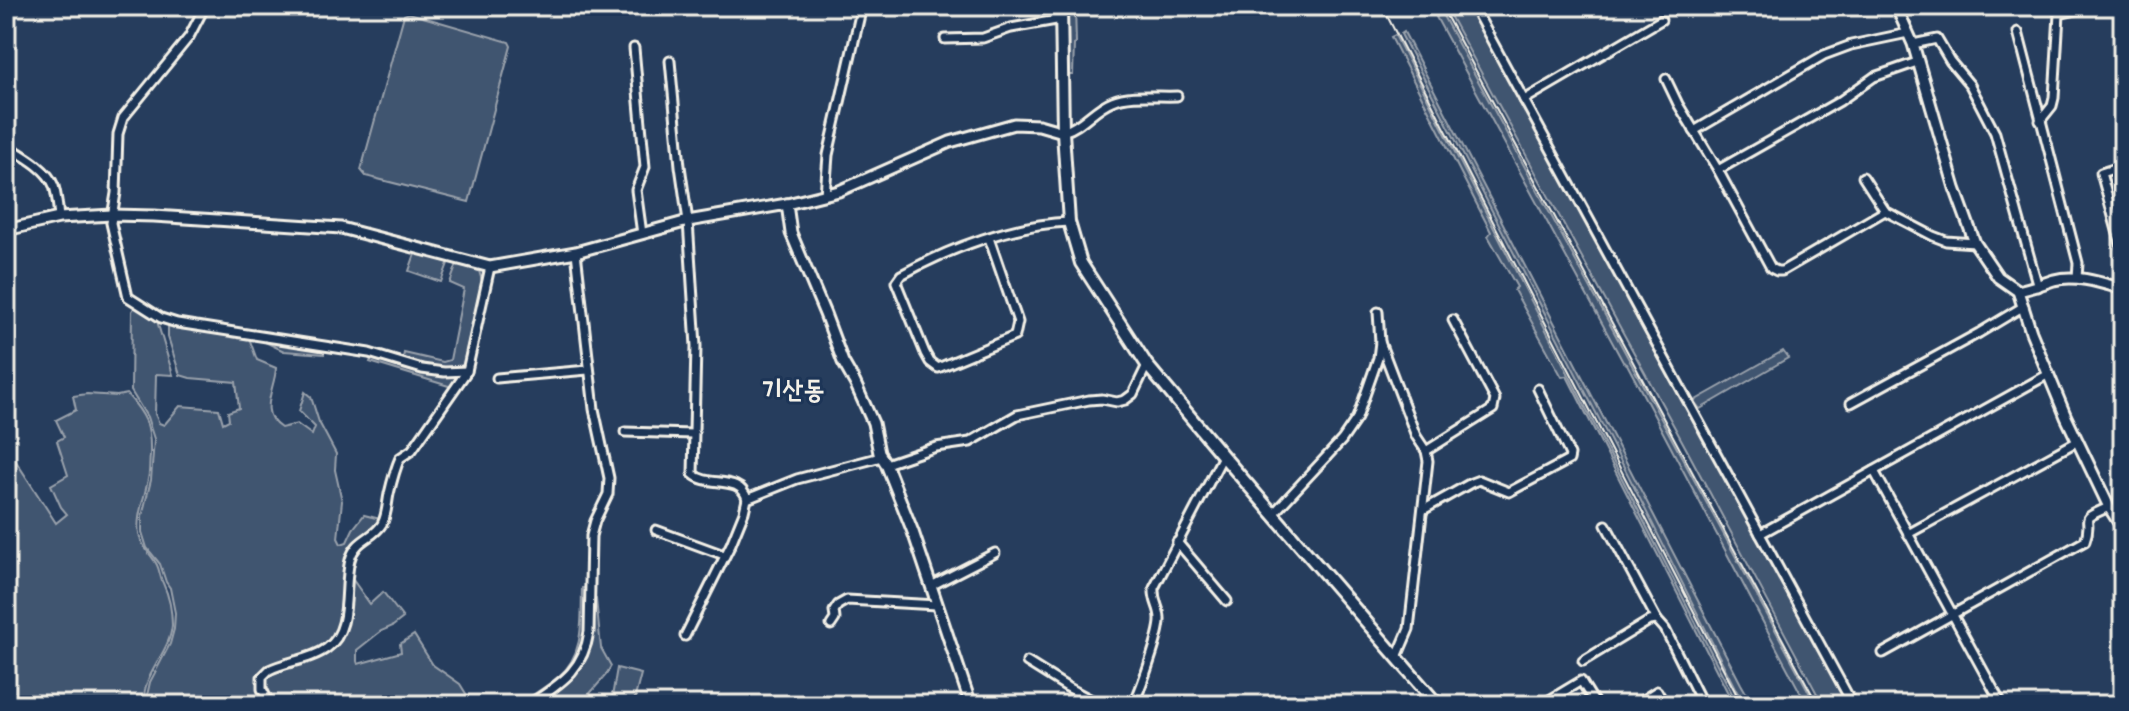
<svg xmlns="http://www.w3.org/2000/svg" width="2129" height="711" font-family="Pangolin,'Poor Story',sans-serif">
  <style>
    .green { fill: #40546f; stroke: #9aa2ac; stroke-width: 2 }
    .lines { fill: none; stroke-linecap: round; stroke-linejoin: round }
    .minor-casing { stroke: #f4f1e8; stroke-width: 13 }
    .tertiary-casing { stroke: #f4f1e8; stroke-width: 15 }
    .secondary-casing { stroke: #f4f1e8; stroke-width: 16 }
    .minor { stroke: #1d3557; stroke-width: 7 }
    .tertiary { stroke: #1d3557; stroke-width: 9 }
    .secondary { stroke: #1d3557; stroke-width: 10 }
    .rail { stroke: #f4f1e8; stroke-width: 2 }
    .labels { text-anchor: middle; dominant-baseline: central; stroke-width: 6; stroke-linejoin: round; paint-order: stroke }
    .quarter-label { font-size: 26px; font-weight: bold; fill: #f4f1e8; stroke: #1d3557 }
  </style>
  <rect width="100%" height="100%" fill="#263d5d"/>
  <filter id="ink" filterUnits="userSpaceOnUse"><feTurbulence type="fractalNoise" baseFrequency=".0125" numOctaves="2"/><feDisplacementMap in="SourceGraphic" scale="16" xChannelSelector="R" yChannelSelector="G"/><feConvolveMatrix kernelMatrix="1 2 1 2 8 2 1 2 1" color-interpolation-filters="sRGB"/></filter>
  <g filter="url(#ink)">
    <g class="green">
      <path d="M1065,6H1075L1076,43L1074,44L1073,75H1068Z"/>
      <path d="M1464,6H1470L1653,348L1849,705H1823L1687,450L1448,12Z"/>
      <path d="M409,13L509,42L511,46L469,202L366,176L361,170L404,15Z"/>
      <path d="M1442,14L1816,705H1807L1783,660L1627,364L1623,362L1436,17Z"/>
      <path d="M1404,32L1741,684L1753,705H1745L1736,690L1628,475L1401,34Z"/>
      <path d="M1395,35L1738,705H1734L1567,376L1562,377L1514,290L1517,287L1488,236L1491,232L1391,37Z"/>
      <path d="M416,251L449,261L441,282L409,271Z"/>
      <path d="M457,264L479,271L482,281L463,365C447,374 420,362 403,358L404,353L443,362L450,360L464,289L450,283Z"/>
      <path d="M140,307L157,321L173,375L156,374L155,414L159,423L164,425L180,406L219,409L223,423L229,420L228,412L239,408L236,382L190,378L180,375L168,337V326L178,325L249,338L257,360L276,368C275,389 257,413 281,428L297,424L312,435L315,427L299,411L305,392L311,397L319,422L336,454L335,470L342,501L338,538L341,544L347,542L353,529L364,515L380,519C372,536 352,539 347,562C341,588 349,626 327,645C299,670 245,644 265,705H147L146,700L150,682L170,644L174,629L175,613L170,588L166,582L160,564L147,548L142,532V516L151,480L154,439L147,417L131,391L132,311L134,308Z"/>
      <path d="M261,340L324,348V354L284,351Z"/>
      <path d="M1783,351L1788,358L1700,409L1694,401Z"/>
      <path d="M372,357L457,377L452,387L370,362Z"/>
      <path d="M87,394L117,396L127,394C146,416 151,425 150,455C149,463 150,471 148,479C145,498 136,515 139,534C142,548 151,554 157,565C160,571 160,578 163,583C169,596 172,610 172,625C170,654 141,674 144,705H6V446L56,523L67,514L61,507L51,485L68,475L57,441L64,437L56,420L76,410L73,396Z"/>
      <path d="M348,573L370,604L383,592L403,618L393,626L381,631L357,650V661L358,664L401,652L400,644L414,635L433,665L460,684L473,705H273L269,699L264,679L271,671L327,650L341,632Z"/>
      <path d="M582,588H588C587,614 590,646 574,668C567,677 554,685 544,692C535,698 528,705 517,705C531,696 546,687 559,676C585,654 581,619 582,588Z"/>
      <path d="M592,598L596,599L601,648L611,666L606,675L580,705H533C589,668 588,664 592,598Z"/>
      <path d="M617,668L641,674L633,705H622L623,700L612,697Z"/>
    </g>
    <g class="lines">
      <defs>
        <g id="minor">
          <path d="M205,6L189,37L123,118L118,134L116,193L111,223L128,297L161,318L177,323L369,353L422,369L444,372L467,371"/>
          <path d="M1473,6L1853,705"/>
          <path d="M2059,14L2094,6"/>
          <path d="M2018,32L2078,263L2077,278"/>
          <path d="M945,39L983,38L1011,28L1062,19"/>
          <path d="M1913,44L1937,39L1950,61L1970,85L1995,133L2038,287"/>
          <path d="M634,48L645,167L636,190L642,234"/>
          <path d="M670,61L680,166L688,221L696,346L693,474C708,488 740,474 747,499"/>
          <path d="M1666,79L1678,104L1718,170L1771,268L1777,271H1782L1885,211"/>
          <path d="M1524,100L1661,20"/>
          <path d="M2040,121L2052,106L2054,98L2059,14L2055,6"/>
          <path d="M1694,131L1824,55L1851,45L1908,33"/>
          <path d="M1063,132C1083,126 1094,108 1112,101C1131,93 1157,97 1177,96"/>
          <path d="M6,145C22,155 47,168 54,186C57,196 58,207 59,218"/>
          <path d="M2123,166L2101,173L2123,252"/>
          <path d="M1718,170L1840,101L1874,77L1917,62"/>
          <path d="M1863,177L1885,211L1933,236L1946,241L1975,243"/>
          <path d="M825,195L828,155L862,6"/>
          <path d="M989,238L1018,322L1015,336L938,368L930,362L925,353L896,282L901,275C950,248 1013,224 1069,222"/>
          <path d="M1380,342L1416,436L1426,451L1428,461L1409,629L1397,657"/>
          <path d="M497,378L588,370"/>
          <path d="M1851,403L1979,333L2024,306"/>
          <path d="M625,432L693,434"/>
          <path d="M1426,451L1493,409L1495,399L1453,320"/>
          <path d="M886,464L936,447L970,442L1017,415L1089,400L1102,399L1117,402L1125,400L1133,394L1147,365"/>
          <path d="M1874,471L2002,705"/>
          <path d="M1423,510L1471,483L1479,480L1509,492L1569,460L1570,455L1538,389"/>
          <path d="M1274,513L1342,440L1357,418L1378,358L1380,342L1378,312"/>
          <path d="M1606,525L1657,620"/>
          <path d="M656,530L724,555"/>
          <path d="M1760,534L2047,375"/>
          <path d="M1908,534L2078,441"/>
          <path d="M1177,542L1227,601"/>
          <path d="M931,586L995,553"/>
          <path d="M831,625L835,619L834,611L838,605L847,600L937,605"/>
          <path d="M685,636L731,544L744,512L747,499L797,479L881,457"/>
          <path d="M1883,653L2085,541C2095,515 2074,522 2109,507"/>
          <path d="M1583,661L1649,621L1657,620L1665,629L1703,705"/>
          <path d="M1027,662L1067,687L1101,705"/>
          <path d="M270,705L262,689V677L269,670C287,661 311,660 327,648C353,630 343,587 350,560C355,539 373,539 382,524C387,515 387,503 389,494C392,481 395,469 400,458L412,450L467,371L490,267"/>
          <path d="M529,705C559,684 583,672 589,632L591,536L595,521L608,494L609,478L594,409L576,252"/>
          <path d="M1133,705C1140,691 1161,633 1160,619C1160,607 1153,602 1154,588L1223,456"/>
          <path d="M1541,705L1581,681L1596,705"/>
          <path d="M1635,705L1657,691L1665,705"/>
        </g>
        <g id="tertiary">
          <path d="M1896,6L1913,44L1955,188L1975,243L1998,277L2018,291C2031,288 2042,284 2054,280C2076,274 2102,283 2123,289"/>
          <path d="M787,204L791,233L825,314L843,362L855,383L873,423L879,453L886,464L913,532L971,705"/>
          <path d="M6,230L59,218L112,215L154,216L341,228L490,267L576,252L688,221L787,204L839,191L950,142L1014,124L1039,125L1063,132"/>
          <path d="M2018,291L2031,332L2066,417L2109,507L2123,529"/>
        </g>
        <path id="secondary" d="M1061,6L1063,132L1069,222L1081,263L1147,365L1223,456L1438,705"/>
      </defs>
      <use href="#minor" class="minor-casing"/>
      <use href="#tertiary" class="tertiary-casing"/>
      <use href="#secondary" class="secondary-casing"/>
      <use href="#minor" class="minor"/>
      <use href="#tertiary" class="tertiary"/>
      <use href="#secondary" class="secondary"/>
      <g class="rail">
        <path d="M1382,6L1742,705"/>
        <path d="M1441,6L1818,705"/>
      </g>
    </g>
  </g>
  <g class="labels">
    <g class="quarter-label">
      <text x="793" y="390">기산동</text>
    </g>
  </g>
  <rect width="2129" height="711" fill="none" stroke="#1d3557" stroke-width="32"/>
  <rect x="16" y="16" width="2097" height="679" fill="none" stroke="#f4f1e8" stroke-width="3" filter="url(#ink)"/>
</svg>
